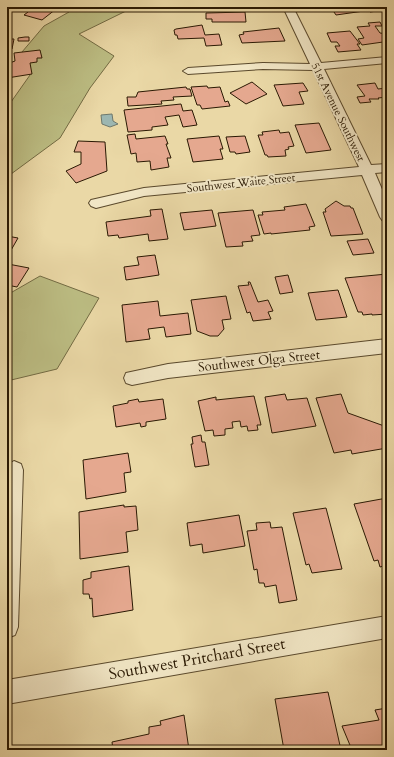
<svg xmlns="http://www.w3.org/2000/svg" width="394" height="757" font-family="Cardo,serif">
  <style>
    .green { fill: #bcbd83; stroke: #736b43 }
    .water { fill: #9cb7b2; stroke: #6e786c }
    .building { fill: #e5a88f; stroke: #2a1903 }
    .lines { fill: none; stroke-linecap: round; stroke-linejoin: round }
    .minor-casing { stroke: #5a492c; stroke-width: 2 }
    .minor { fill: #f1e6c5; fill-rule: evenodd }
    .labels { text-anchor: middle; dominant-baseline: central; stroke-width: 4; stroke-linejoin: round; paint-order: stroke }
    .far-street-label { font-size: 11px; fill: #2a1903; stroke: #f1e6c5 }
    .street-label { font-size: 13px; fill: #2a1903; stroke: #f1e6c5 }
    .near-street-label { font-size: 16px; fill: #2a1903; stroke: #f1e6c5 }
  </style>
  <rect width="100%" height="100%" fill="#ead8a6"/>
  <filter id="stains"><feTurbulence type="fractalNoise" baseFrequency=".005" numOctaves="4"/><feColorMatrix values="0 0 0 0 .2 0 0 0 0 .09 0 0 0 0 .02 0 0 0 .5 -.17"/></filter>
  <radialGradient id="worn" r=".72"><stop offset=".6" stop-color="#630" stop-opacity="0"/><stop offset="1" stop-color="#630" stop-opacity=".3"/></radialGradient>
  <g class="green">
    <path d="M74,7H129L128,10L79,34L114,56L90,88L60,138L7,177V104L11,102L30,75L22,52L44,26L69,12Z"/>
    <path d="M40,276L99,298L57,369L7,381V295Z"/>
  </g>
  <path class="water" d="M112,114L113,121L118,124L110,127L102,124L101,115Z"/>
  <g class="building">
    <path d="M27,7H54L56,9L42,20L24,15L28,12L22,10Z"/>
    <path d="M220,7H254L255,8L221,9Z"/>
    <path d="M334,7H361L364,11L336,15L332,9Z"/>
    <path d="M365,7H387H383L385,10L370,12Z"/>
    <path d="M245,12L246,22H212V19H206V13Z"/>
    <path d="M380,22L382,26H375L380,33L387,34V48L383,42L362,45L358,39L364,38L357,27L370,26L368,23Z"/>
    <path d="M202,25L205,35L219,34L222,45L206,46L204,38L178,39L177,35H175L174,30L176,29Z"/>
    <path d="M279,28L285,41L242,43L239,35L244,34L243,32Z"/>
    <path d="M350,31L360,44H357L361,50L338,52L335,46H340L337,42H331L327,33Z"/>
    <path d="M25,37H29V41H18V38Z"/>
    <path d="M7,39H14L12,49H7Z"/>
    <path d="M40,50L42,58H37V62L30,63L32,74L7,78V64L15,61L14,53Z"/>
    <path d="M252,82L267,94L246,104L230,93Z"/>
    <path d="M303,83L308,91L299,92L304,104L283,106L274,85Z"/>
    <path d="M375,83L378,89L387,88V97L378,98L379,99H369L371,102L360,103L357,97L365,96L357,85Z"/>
    <path d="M207,86L208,88L220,87L225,102L228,101L230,106L202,109L200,105H197L191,87Z"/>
    <path d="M186,87L187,89H190L192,96L173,97L174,100L161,101L162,104L128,106L127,97H136L138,92Z"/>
    <path d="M181,104L183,111L192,110L197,125L183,127L179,115L165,117L168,125L152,127V130L128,132L124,110Z"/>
    <path d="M319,123L331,150L306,153L295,125Z"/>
    <path d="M279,130L280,133L289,132L294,146L288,147L289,149L285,150L286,156L268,157L267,155H265L258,135H263L262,132Z"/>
    <path d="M135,134L136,139L165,136L168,144H166L171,158H167L169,167L151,170L150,161L137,162L136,153L131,154L127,135Z"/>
    <path d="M219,136L223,149H220L223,159L193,162L187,139Z"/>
    <path d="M245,136L250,152L236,154L235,152H230L226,137Z"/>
    <path d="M78,141L105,142L107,171L76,183L66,171L81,164V152H74Z"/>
    <path d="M336,201L344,206H350L351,208H353L363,234L331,236L323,212H326L325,209Z"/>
    <path d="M306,204L315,226L309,227L310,230L271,234V233L264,234L258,215H263L262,212L285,210L284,207Z"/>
    <path d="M162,209L168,239L149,241L148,234L119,238L118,235L108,236L106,222L151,216L150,210Z"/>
    <path d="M212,210L216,226L184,230L180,213Z"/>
    <path d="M253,210L260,235L251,236L253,241L242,242L243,246L226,247L218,213Z"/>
    <path d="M7,236L18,238L10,252L7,251Z"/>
    <path d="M368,239L374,253L353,255L347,241Z"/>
    <path d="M155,255L159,275L126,280L124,267L139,265L137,257Z"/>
    <path d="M8,264L29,268L17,287L7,285V266Z"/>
    <path d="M387,274V314L372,315V314L363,315L362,312H358L345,278Z"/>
    <path d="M288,275L293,292L280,294L275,277Z"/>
    <path d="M248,282H250L258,302L268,300L273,311L268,312L271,319L253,321L250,312L247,313L238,286L249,285Z"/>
    <path d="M338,290L347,317L316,320L308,293Z"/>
    <path d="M226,296L231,319L222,320L224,329L218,336H210L197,331L191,300Z"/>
    <path d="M158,301L160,316L188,313L191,334L166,337L164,327L148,329L150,339L126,342L122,305Z"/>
    <path d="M285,394L287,400L307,398L316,426L272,433L265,397Z"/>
    <path d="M341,394L348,413L387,427V448L352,454L351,450L334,453L316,398Z"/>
    <path d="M254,396L261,425H257L258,430L248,431L247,426L241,427L240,421L232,422L233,428L225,429V435L214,436L213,430L205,431L198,401L216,397V400Z"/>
    <path d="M138,399L139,402L163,399L166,419L146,422V426L141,427L140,423L116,427L113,406L128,403V401Z"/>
    <path d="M201,435L202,442H205L209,465L195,467L191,444H193L192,437Z"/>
    <path d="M128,453L131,472L124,473L126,492L86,499L83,460Z"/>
    <path d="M387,498V565L380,567L378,560L374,561L354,504Z"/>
    <path d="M124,505V507L136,506L138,530L126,532L128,552L80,559L79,512Z"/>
    <path d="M326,508L342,569L312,573L309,564L306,565L293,513Z"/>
    <path d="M239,515L245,546L203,553L202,544L190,546L187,523Z"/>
    <path d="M270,522L271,528L282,527L297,600L279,603L276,585L265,587L264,583H259L257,569L254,570L247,531L257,530L256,523Z"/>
    <path d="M129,566L133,610L93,617L92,598L90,599L89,594H83V580L91,578V572Z"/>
    <path d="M328,692L341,750H284L275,699Z"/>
    <path d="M387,708V750H352L342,726L379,720L375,710Z"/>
    <path d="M184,715L189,750H113L112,742L149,734V727L161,725L160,721Z"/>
  </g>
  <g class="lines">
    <defs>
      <g id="minor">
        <path d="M283,7H293L321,63L387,57V63L324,69L371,165L387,164V172L375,173L387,201V222L382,220L380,217L362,175L144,196L96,208L91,206L89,203L91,200L144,188L359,167L313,70L263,69L188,74L183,71L188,68L263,63L310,64Z"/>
        <path d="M387,339V353L168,378L132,385L126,383L124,378L126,373L168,364Z"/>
        <path d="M14,461L21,464L23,470L18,627L15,635L7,638V465Z"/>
        <path d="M387,616V638L7,704V680Z"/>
      </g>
    </defs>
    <use href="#minor" class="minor-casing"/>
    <use href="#minor" class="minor"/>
  </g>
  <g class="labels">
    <g class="far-street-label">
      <text transform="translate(338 112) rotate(64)">51st Avenue Southwest</text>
      <text transform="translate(241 183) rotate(-6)">Southwest Waite Street</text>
    </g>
    <g class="street-label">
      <text transform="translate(259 361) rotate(-6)">Southwest Olga Street</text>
    </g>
    <g class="near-street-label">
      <text transform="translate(197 659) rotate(-10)">Southwest Pritchard Street</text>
    </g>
  </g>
  <rect width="394" height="757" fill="none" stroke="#ead8a6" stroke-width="24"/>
  <rect x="8" y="8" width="378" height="741" fill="none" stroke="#2a1903" stroke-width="2"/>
  <rect x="12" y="12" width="370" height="733" fill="none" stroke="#2a1903"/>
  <rect width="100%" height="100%" filter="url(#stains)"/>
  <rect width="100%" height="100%" fill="url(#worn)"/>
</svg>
